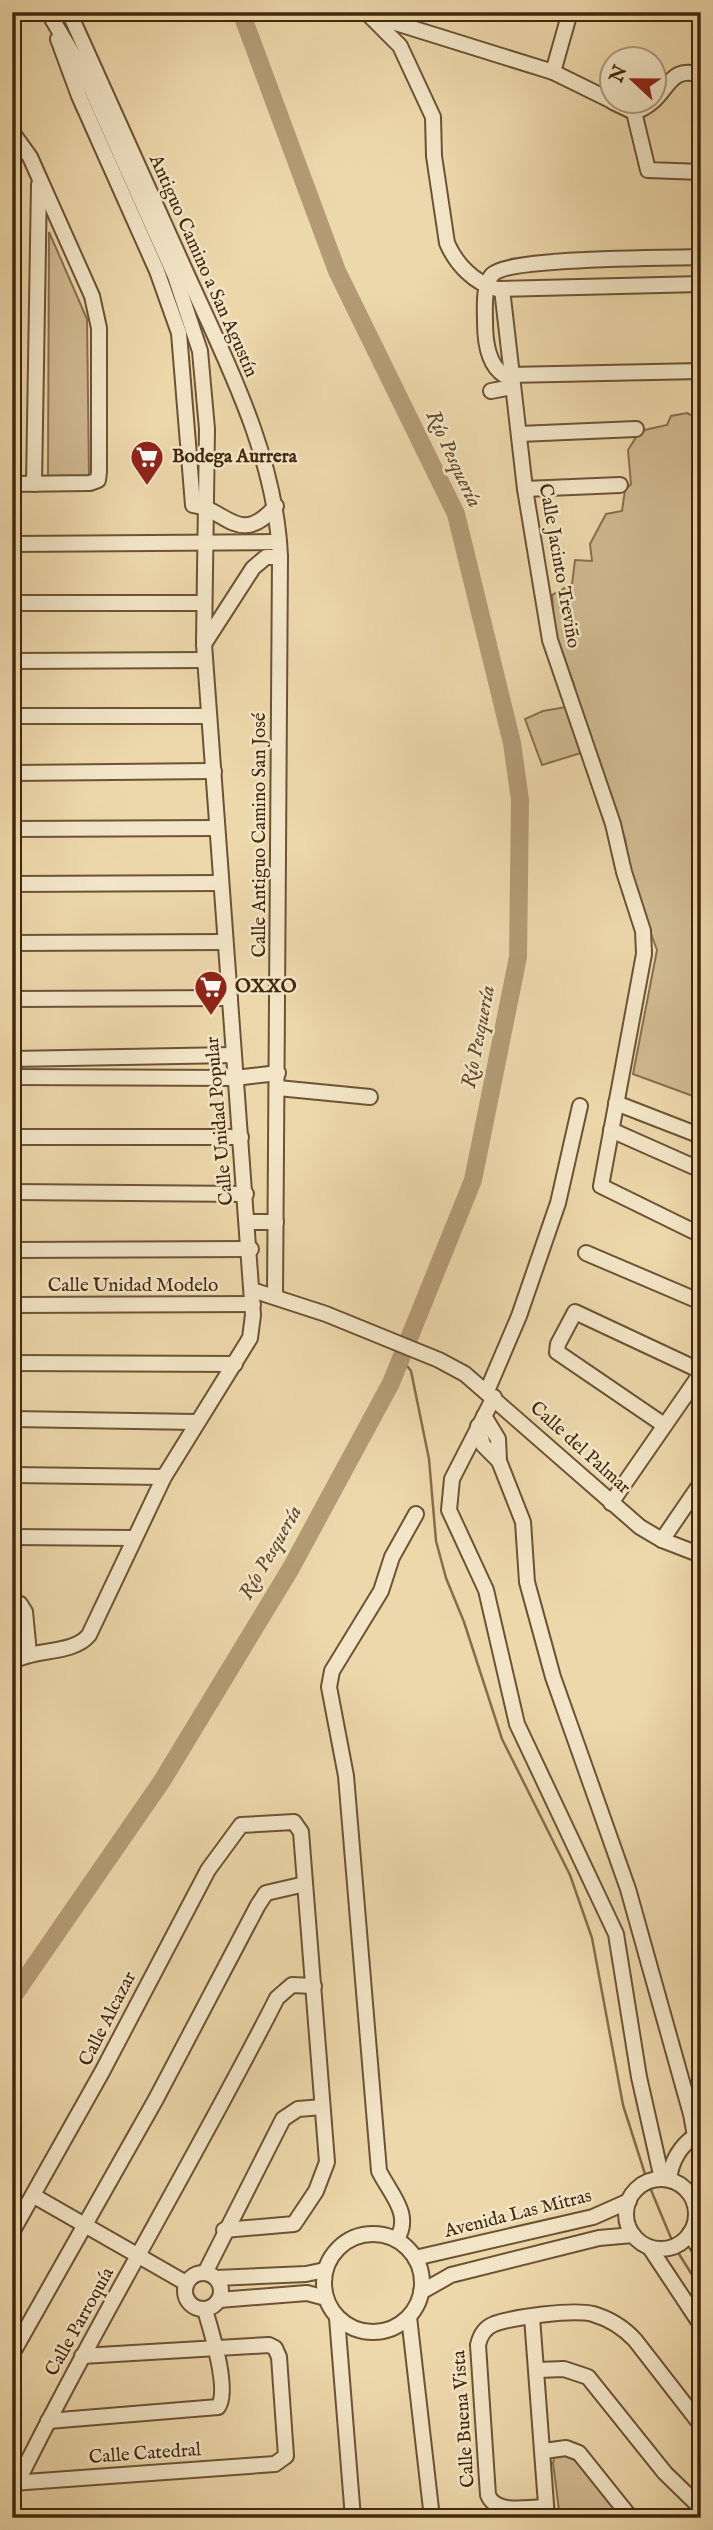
<svg xmlns="http://www.w3.org/2000/svg" width="713" height="2530" font-family="'IM FELL English',serif">
  <style>
    .green { fill: #d0ba90; stroke: #89704e; stroke-width: 2 }
    .lines { fill: none; stroke-linecap: round; stroke-linejoin: round }
    .stream { stroke: #866d4b; stroke-width: 2.5 }
    .river { stroke: #b39c75; stroke-width: 18 }
    .minor-casing { stroke: #6d5334; stroke-width: 18 }
    .minor { stroke: #f3e6c8; stroke-width: 14 }
    .labels { text-anchor: middle; dominant-baseline: central; stroke-width: 5; stroke-linejoin: round; paint-order: stroke }
    .street-label { font-size: 19px; fill: #42270d; stroke: #f3e6c8 }
    .poi-label { font-size: 19px; font-weight: bold; fill: #42270d; stroke: #f3e6c8; text-anchor: start }
    .water-label { font-size: 21px; font-style: italic; fill: #644a2c; stroke: #f3e6c8 }
  </style>
  <rect width="100%" height="100%" fill="#edd8ab"/>
  <filter id="stains"><feTurbulence type="fractalNoise" baseFrequency=".00286" numOctaves="4"/><feColorMatrix values="0 0 0 0 .2 0 0 0 0 .09 0 0 0 0 .02 0 0 0 .5 -.17"/></filter>
  <radialGradient id="worn" r=".72"><stop offset=".6" stop-color="#630" stop-opacity="0"/><stop offset="1" stop-color="#630" stop-opacity=".3"/></radialGradient>
  <g class="green">
    <path d="M49,232L87,319L89,477L48,476Z"/>
    <path d="M687,413L701,420V1099L633,1074L657,950L633,885L625,839L594,749L542,765L525,719L543,711L578,705L574,685L555,632L552,595L572,584L575,560L592,561L590,544L606,514L622,511L625,490L631,484L628,450L640,431L667,425L671,416Z"/>
    <path d="M572,2453L626,2518H560L553,2463L555,2455Z"/>
  </g>
  <g class="lines">
    <g class="stream">
      <path d="M401,1358L411,1371L429,1459L436,1541L446,1578L464,1622L502,1739L570,1875L592,1938L623,2105L645,2174"/>
      <path d="M651,2190L671,2238"/>
      <path d="M679,2254L701,2289"/>
    </g>
    <path class="river" d="M12,1998L162,1781L291,1568L391,1383L473,1180L518,957L520,800L512,743L456,514L337,271L241,12"/>
    <defs>
      <g id="minor">
        <path d="M69,12C108,98 146,184 185,270C226,361 276,456 280,557L275,1296"/>
        <path d="M369,15L400,46L433,117L434,156L447,243C456,264 474,283 497,289L701,284"/>
        <path d="M370,15L553,72L612,101"/>
        <path d="M58,39L79,96L157,271L179,333L193,505C227,509 239,548 276,506"/>
        <path d="M553,72L570,12"/>
        <path d="M613,102L634,112C670,101 664,63 701,75"/>
        <path d="M634,112L648,170L701,172"/>
        <path d="M12,132L30,157L92,296L99,328V472L98,480L90,483L12,484"/>
        <path d="M701,257C669,258 507,257 492,275C483,285 485,309 485,322C485,340 488,365 504,375L701,371"/>
        <path d="M502,289L525,489L550,640L613,824L624,872L643,931L644,954L601,1186L701,1235"/>
        <path d="M491,391L512,387"/>
        <path d="M519,434L636,429"/>
        <path d="M34,484L39,184"/>
        <path d="M525,489L620,485"/>
        <path d="M12,544L279,542"/>
        <path d="M12,603H202"/>
        <path d="M204,644L253,568L266,557H280"/>
        <path d="M12,661L205,660"/>
        <path d="M12,716H209"/>
        <path d="M12,773L214,771"/>
        <path d="M12,829L217,828"/>
        <path d="M12,884L220,883"/>
        <path d="M12,943L225,942"/>
        <path d="M12,999L230,998"/>
        <path d="M12,1059L234,1055"/>
        <path d="M12,1077L235,1078L278,1073"/>
        <path d="M278,1088L370,1097"/>
        <path d="M616,1103L701,1136"/>
        <path d="M611,1130L701,1170"/>
        <path d="M12,1137H241"/>
        <path d="M12,1192L246,1194"/>
        <path d="M248,1222H276"/>
        <path d="M12,1250L251,1249"/>
        <path d="M586,1253L701,1302"/>
        <path d="M252,1290L326,1314L439,1360L465,1374L640,1527L662,1540L701,1555"/>
        <path d="M12,1305L253,1304"/>
        <path d="M12,1363L235,1364"/>
        <path d="M487,1391L519,1316L558,1203L580,1106"/>
        <path d="M494,1397L452,1479L449,1510L486,1590L517,1724L616,1934L639,2077L662,2179"/>
        <path d="M484,1416L498,1439L499,1461L523,1522L527,1582L553,1677L628,1889L691,2114L695,2136C680,2146 671,2162 669,2180"/>
        <path d="M12,1419L197,1422"/>
        <path d="M664,1425L557,1352L558,1344L575,1312L701,1371"/>
        <path d="M478,1426L483,1445L499,1461"/>
        <path d="M12,1475L164,1477"/>
        <path d="M611,1503L701,1373"/>
        <path d="M12,1537L133,1538"/>
        <path d="M662,1540L701,1483"/>
        <path d="M12,1603L20,1604L25,1612L29,1653"/>
        <path d="M12,1662C34,1648 73,1655 89,1635L164,1477L250,1338L253,1315L204,644L207,429L200,351L175,276L106,122L84,73L48,12"/>
        <path d="M695,2136L701,2148"/>
        <circle cx="661" cy="2214" r="35"/>
        <path d="M34,2196L186,2283"/>
        <path d="M12,2232L102,2072L208,1870L241,1825L294,1822L301,1832L327,2162L316,2191L294,2224L224,2230"/>
        <path d="M690,2233L701,2252"/>
        <circle cx="373" cy="2283" r="49"/>
        <path d="M397,2239C412,2214 391,2195 379,2171L346,1776L329,1687L332,1671L381,1591L392,1557L416,1514"/>
        <path d="M650,2248L701,2325"/>
        <path d="M415,2258L593,2217L629,2201"/>
        <circle cx="203" cy="2291" r="18"/>
        <path d="M205,2273L283,2119L298,2109L322,2107"/>
        <path d="M216,2278L306,2274L325,2270"/>
        <path d="M421,2292L451,2275L599,2238L633,2235"/>
        <path d="M219,2300L307,2293L326,2298"/>
        <path d="M409,2317L432,2518"/>
        <path d="M532,2317L547,2518"/>
        <path d="M337,2318L353,2518"/>
        <path d="M12,2354L156,2099L258,1905L266,1893L305,1884"/>
        <path d="M537,2370L564,2369L588,2377L665,2473L701,2508"/>
        <path d="M48,2421L218,2407C230,2390 211,2330 205,2310"/>
        <path d="M544,2451L566,2448L579,2453L631,2518"/>
        <path d="M12,2483L275,2464L286,2456L279,2357L275,2348L269,2345L82,2356"/>
        <path d="M17,2483C99,2318 194,2161 277,1998L292,1985L314,1986"/>
        <path d="M546,2507C528,2507 496,2515 488,2495L478,2345C480,2336 484,2328 494,2324C514,2317 572,2309 593,2314C610,2319 623,2327 635,2340L701,2425"/>
      </g>
    </defs>
    <use href="#minor" class="minor-casing"/>
    <use href="#minor" class="minor"/>
  </g>
  <defs>
    <symbol id="supermarket-pin" viewBox="-11 -11 22 30"><path d="M0 17L-7.5 6A9.5 9.5 0 1 1 7.5 6Z" fill="#8f2418" stroke="#f3e6c8"/><path d="M-6-5.5h2.5l.6 2H6L4.5 2H-2.5L-4.4-4H-6ZM-1.5 3.2a1.3 1.3 0 1 0 .1 0ZM3 3.2a1.3 1.3 0 1 0 .1 0Z" fill="#fff"/></symbol>
  </defs>
  <g fill-rule="evenodd">
    <use href="#supermarket-pin" x="128" y="438" width="38" height="52"/>
    <use href="#supermarket-pin" x="192" y="968" width="38" height="52"/>
  </g>
  <g class="labels">
    <g class="street-label">
      <text transform="translate(203 266) rotate(66)">Antiguo Camino a San Agustín</text>
      <text transform="translate(559 566) rotate(80)">Calle Jacinto Treviño</text>
      <text transform="translate(260 835) rotate(-90)">Calle Antiguo Camino San José</text>
      <text transform="translate(220 1121) rotate(-95)">Calle Unidad Popular</text>
      <text x="133" y="1286">Calle Unidad Modelo</text>
      <text transform="translate(580 1448) rotate(42)">Calle del Palmar</text>
      <text transform="translate(108 2019) rotate(-63)">Calle Alcazar</text>
      <text transform="translate(518 2214) rotate(-14)">Avenida Las Mitras</text>
      <text transform="translate(80 2322) rotate(-61)">Calle Parroquía</text>
      <text transform="translate(464 2419) rotate(-94)">Calle Buena Vista</text>
      <text transform="translate(145 2454) rotate(-4)">Calle Catedral</text>
    </g>
    <g class="poi-label">
      <text x="172" y="457">Bodega Aurrera</text>
      <text x="235" y="987">OXXO</text>
    </g>
    <g class="water-label">
      <text transform="translate(453 459) rotate(65)">Río Pesquería</text>
      <text transform="translate(479 1037) rotate(-79)">Río Pesquería</text>
      <text transform="translate(271 1553) rotate(-60)">Río Pesquería</text>
    </g>
  </g>
  <rect width="713" height="2530" fill="none" stroke="#edd8ab" stroke-width="42"/>
  <rect x="14" y="14" width="685" height="2502" fill="none" stroke="#42270d" stroke-width="3.5"/>
  <rect x="21" y="21" width="671" height="2488" fill="none" stroke="#42270d" stroke-width="2"/>
  <g transform="translate(633 80) rotate(292)"><circle r="33" fill="#f3e6c8" stroke="#ac9a7d" stroke-width="2"/>
  <path d="M0-5L12 26L0 18L-12 26Z" fill="#8f2418"/>
  <text y="-10" font-size="19" font-weight="bold" text-anchor="middle" fill="#42270d">N</text>
  </g>
  <rect width="100%" height="100%" filter="url(#stains)"/>
  <rect width="100%" height="100%" fill="url(#worn)"/>
</svg>
